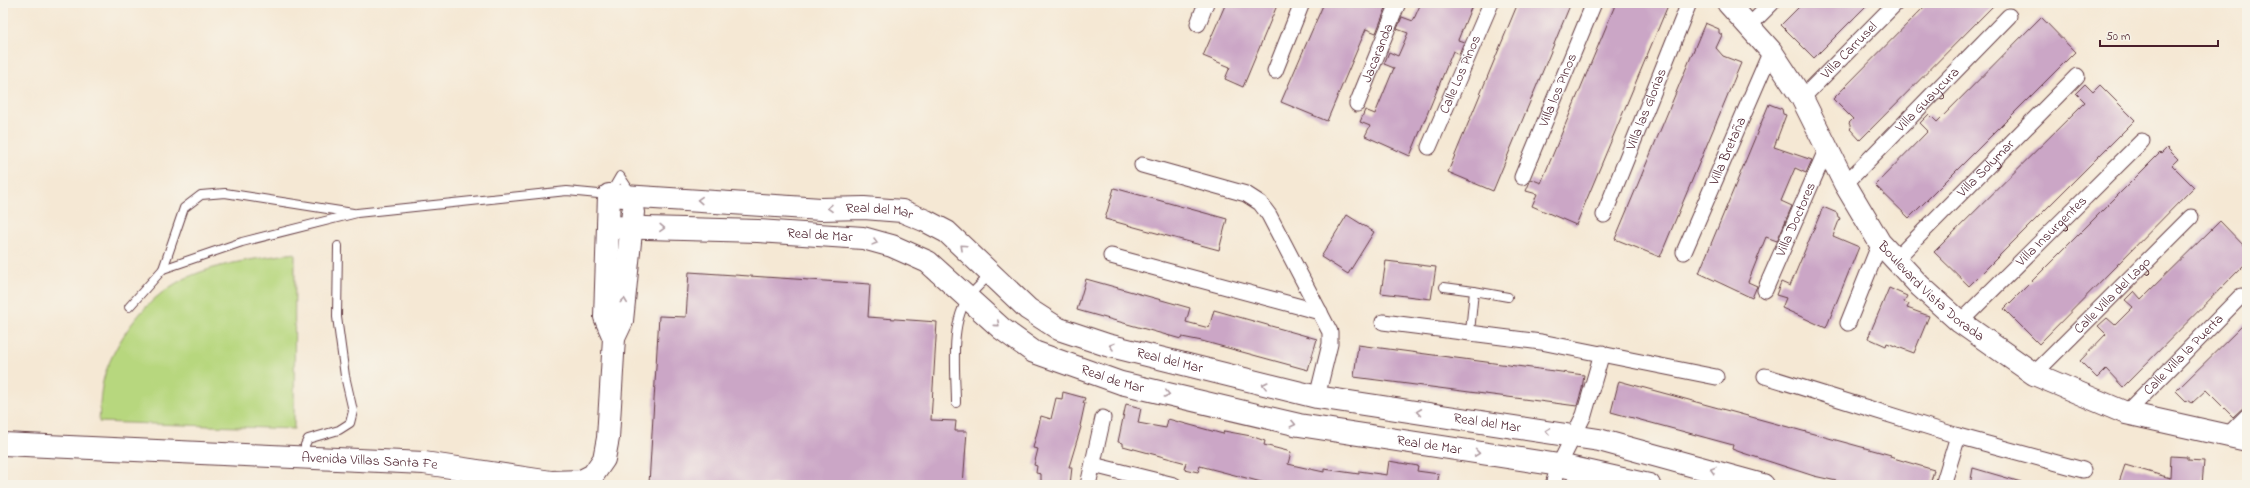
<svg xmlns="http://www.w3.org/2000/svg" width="2250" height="488" font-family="'Indie Flower',sans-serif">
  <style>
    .green { fill: #b7d77e; stroke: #807b54 }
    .building { fill: #cba6c6 }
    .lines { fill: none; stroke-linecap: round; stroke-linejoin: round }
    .lane-casing { stroke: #643d44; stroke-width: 10 }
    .street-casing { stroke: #643d44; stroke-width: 17 }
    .secondary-casing { stroke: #643d44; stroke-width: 24 }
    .lane { stroke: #fff; stroke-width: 8 }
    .street { stroke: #fff; stroke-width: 15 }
    .secondary { stroke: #fff; stroke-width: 22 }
    .oneway { stroke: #ae9aa0 }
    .labels { text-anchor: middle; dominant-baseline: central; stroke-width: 4; stroke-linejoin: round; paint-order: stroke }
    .street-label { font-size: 14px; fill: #4a1f2b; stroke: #f7f3e8 }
  </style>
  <rect width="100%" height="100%" fill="#f7f3e8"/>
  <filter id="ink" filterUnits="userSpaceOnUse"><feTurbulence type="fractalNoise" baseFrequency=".025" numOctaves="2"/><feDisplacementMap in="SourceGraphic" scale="8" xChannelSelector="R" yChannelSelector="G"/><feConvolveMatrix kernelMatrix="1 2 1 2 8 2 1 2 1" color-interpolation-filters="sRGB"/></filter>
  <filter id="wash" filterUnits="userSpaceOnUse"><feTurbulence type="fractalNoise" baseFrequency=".012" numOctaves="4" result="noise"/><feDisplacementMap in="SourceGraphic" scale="16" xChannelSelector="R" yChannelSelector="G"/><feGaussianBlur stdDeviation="0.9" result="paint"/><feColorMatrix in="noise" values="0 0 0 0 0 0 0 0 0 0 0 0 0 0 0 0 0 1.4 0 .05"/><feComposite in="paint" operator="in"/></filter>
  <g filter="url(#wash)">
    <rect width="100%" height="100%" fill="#f5e8d4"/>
    <path class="green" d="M295,253L294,429L99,422C100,406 100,390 105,374C116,341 141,306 170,287C204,264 256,259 295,253Z"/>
    <g id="blocks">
      <g class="building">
        <path d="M1226,3H1278L1243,87L1225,79L1230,67L1203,56Z"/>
        <path d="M1324,3H1388L1376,33L1366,29L1327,121L1281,102Z"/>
        <path d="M1421,3H1473L1458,40L1464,42L1459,54L1453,51L1410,156L1365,136L1370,126L1360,122L1365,110L1375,114L1394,68L1384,64L1389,52L1398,56L1408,33L1397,29L1402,17L1413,21Z"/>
        <path d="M1518,3H1571L1493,191L1448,172Z"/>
        <path d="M1616,3H1669L1576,225L1532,206L1537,194L1526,191L1531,179L1541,183Z"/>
        <path d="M1803,3H1869L1814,58L1781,25Z"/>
        <path d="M1928,3H1996L1860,140L1850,129L1851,128L1849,123L1853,119L1833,99Z"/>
        <path d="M2041,17L2075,52L1909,218L1875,185L1928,131L1920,123L1929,114L1937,122Z"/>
        <path d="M1705,23L1719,29V33L1722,35L1716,48L1723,56L1741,63L1660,257L1615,239Z"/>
        <path d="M2085,84L2093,92L2100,85L2135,120L1969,286L1934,252L2085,102L2076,93Z"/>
        <path d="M1769,104L1782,109L1783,114L1786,115L1774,147L1812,160L1806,173L1795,168L1781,201L1792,206L1777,241L1766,237L1748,282L1757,286L1752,298L1699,273Z"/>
        <path d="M2167,148L2178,159L2172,165L2194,187L2039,344L2004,309L2160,153L2161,154Z"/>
        <path d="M1114,188L1227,219L1219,250L1105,219Z"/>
        <path d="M1823,207L1837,213L1838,217L1840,218L1833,236L1859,247L1826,328L1782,308L1786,298L1776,295L1781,282L1790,286Z"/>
        <path d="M1347,215L1374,232L1348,274L1321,257Z"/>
        <path d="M2220,221L2247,249V262L2123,387L2106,369L2097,378L2080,361L2106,334L2098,326L2107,318L2115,325L2133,307L2125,300L2134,291L2141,299Z"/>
        <path d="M1386,261L1436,267L1431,299L1381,293Z"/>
        <path d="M689,272L870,284L868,317L937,322L931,420L956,421L955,431H967L963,485L649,484L659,316L686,317Z"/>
        <path d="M1086,279L1190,308L1186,322L1209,328L1214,310L1317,339L1308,370L1202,341L1182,337L1181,339L1077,310Z"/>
        <path d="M1889,288L1907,296L1904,302L1909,304L1907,308L1929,316L1914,353L1887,343L1886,346L1868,338Z"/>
        <path d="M2247,321V404L2233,417L2206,390L2192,403L2188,400L2187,402L2176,391Z"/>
        <path d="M1358,345L1584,375L1582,389L1577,406L1354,377Z"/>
        <path d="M1619,381L1891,455L1890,457L1934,470L1930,485H1840L1841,482L1814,476L1740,452L1732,449L1733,445L1611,412Z"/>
        <path d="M1063,392L1085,398L1083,403H1085L1080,426L1081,427L1069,467H1072L1070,485H1041V474L1036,473L1037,466L1034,465L1038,449L1033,448L1041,416L1051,419L1056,398L1062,399Z"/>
        <path d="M1126,404L1141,408L1138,423L1166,428L1168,419L1223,434L1224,431L1251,436L1265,441L1264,445L1291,452L1288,464L1301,467L1324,472V469L1359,474V471L1387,475L1389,461L1418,466L1417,471L1439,474L1437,485H1273L1200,466L1198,472L1184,469L1186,463L1123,446V443L1118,442Z"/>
        <path d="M2171,456L2187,457V460L2204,461L2202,485H2118L2125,465L2170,478Z"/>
        <path d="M1973,468L2021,482V485H1970Z"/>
      </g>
    </g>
  </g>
  <g filter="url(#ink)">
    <use href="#blocks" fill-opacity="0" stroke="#643d44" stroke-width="1"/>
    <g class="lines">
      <defs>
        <g id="lane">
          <path d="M163,269L184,208L201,195L225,193L353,213"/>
          <path d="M1444,287L1474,291"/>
          <path d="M129,307L163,269L242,242L357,213L567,191L609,195L620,176L632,194"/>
          <path d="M1470,332L1474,291L1508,297"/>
          <path d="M956,403C956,373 949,322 969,297C975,289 983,282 990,275"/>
          <path d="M305,458V445L308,439L339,430L350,423L353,411L345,376L337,317L338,246"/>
        </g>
        <g id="street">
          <path d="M1198,24L1206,3"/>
          <path d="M1749,26L1772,3"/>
          <path d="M1275,71L1302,3"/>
          <path id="s1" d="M1802,98L1896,3"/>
          <path id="s2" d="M1357,104L1398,3"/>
          <path id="s3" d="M1429,147L1491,3"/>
          <path d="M1142,165L1246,194L1260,203L1269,215L1330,332V344L1317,397"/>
          <path id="s4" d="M1522,177L1594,3"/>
          <path id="s5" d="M1845,184L2009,16"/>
          <path id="s6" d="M1604,215L1689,3"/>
          <path id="s7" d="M1684,252L1771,51"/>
          <path d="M1111,256L1320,312"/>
          <path id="s8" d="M1895,260L2077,76"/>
          <path id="s9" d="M1765,290L1827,148"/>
          <path d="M1383,322L1541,342L1716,377"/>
          <path id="s10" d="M1960,322L2142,141"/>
          <path d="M1848,323L1880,243"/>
          <path id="s11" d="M2034,374L2191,217"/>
          <path d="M1765,376L1958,436L2083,470"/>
          <path id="s12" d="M2126,413L2241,296"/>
          <path d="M2227,436L2247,416"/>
          <path d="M1093,465L1174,485"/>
          <path d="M1088,485L1103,418"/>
          <path d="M1553,485L1559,465L1584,415L1602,353"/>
          <path d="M1943,485L1958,436"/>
        </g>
        <g id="secondary">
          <path id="s13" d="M1728,3L1771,51L1802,98L1845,184L1880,243L1920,286L1960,322L2034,374L2126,413L2247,440"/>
          <path id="s14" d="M609,227L758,231L863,238L892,246L928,262L1002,329L1034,352L1121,383L1299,425L1559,465L1649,485"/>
          <path id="s15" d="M614,338L605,317L609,195L821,209L864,208L902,211L926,221L947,232L1028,309L1059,329L1107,345L1317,397L1599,440L1763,485"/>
          <path id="s16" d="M3,444L424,463L551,482L581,481L593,475L604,459L608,438L614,338L622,321L633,212"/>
        </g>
      </defs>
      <use href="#lane" class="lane-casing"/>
      <use href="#street" class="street-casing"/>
      <use href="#secondary" class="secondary-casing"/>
      <use href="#lane" class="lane"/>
      <use href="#street" class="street"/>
      <use href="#secondary" class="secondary"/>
    </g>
    <defs><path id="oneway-chevron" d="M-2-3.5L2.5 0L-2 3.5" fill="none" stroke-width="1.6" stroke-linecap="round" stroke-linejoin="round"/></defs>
    <g class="oneway">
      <use href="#oneway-chevron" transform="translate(700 200) rotate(-177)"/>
      <use href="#oneway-chevron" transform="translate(830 208) rotate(179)"/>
      <use href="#oneway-chevron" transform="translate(662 228) rotate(2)"/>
      <use href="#oneway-chevron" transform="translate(875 242) rotate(15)"/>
      <use href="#oneway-chevron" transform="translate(963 247) rotate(-137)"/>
      <use href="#oneway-chevron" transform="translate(624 301) rotate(-83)"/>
      <use href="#oneway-chevron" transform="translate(997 324) rotate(41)"/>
      <use href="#oneway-chevron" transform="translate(1112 346) rotate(-165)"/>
      <use href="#oneway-chevron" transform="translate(1265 385) rotate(-166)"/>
      <use href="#oneway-chevron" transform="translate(1167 394) rotate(13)"/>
      <use href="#oneway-chevron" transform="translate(1419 412) rotate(-172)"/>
      <use href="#oneway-chevron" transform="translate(1293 424) rotate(13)"/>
      <use href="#oneway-chevron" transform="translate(1548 431) rotate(-172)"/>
      <use href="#oneway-chevron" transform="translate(1477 453) rotate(8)"/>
      <use href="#oneway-chevron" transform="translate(1713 470) rotate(-165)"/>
    </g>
  </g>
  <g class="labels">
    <g class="street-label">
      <text stroke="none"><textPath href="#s1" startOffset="67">Villa Carrusel</textPath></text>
      <text stroke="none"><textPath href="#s2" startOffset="55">Jacaranda</textPath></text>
      <text stroke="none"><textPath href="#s3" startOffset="79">Calle Los Pinos</textPath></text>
      <text stroke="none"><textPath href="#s4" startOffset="94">Villa los PInos</textPath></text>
      <text stroke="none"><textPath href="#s5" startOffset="118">Villa Guaycura</textPath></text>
      <text stroke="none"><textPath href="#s6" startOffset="114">Villa las Glorias</textPath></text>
      <text stroke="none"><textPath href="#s7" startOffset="110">Villa Bretaña</textPath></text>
      <text stroke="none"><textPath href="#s8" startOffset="129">Villa Solymar</textPath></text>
      <text stroke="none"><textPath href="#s15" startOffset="416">Real del Mar</textPath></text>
      <text stroke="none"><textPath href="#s9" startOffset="77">Villa Doctores</textPath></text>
      <text stroke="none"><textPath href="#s10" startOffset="129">Villa Insurgentes</textPath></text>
      <text stroke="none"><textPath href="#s14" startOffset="211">Real de Mar</textPath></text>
      <text stroke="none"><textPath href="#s13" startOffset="356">Boulevard Vista Dorada</textPath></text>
      <text stroke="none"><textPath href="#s11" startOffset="111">Calle Villa del Lago</textPath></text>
      <text stroke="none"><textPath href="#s12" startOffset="82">Calle Villa la Puerta</textPath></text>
      <text stroke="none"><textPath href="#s15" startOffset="752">Real del Mar</textPath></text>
      <text stroke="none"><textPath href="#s14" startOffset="546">Real de Mar</textPath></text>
      <text stroke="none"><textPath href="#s15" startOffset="1076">Real del Mar</textPath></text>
      <text stroke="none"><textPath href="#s14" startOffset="870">Real de Mar</textPath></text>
      <text stroke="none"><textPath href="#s16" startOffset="367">Avenida Villas Santa Fe</textPath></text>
    </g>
  </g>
  <rect width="2250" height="488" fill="none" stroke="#f7f3e8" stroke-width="16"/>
  <path d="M2100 40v6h118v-6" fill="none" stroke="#4a1f2b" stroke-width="2"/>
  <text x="2106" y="40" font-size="12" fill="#4a1f2b" stroke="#f7f3e8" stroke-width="3" paint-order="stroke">50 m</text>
</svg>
